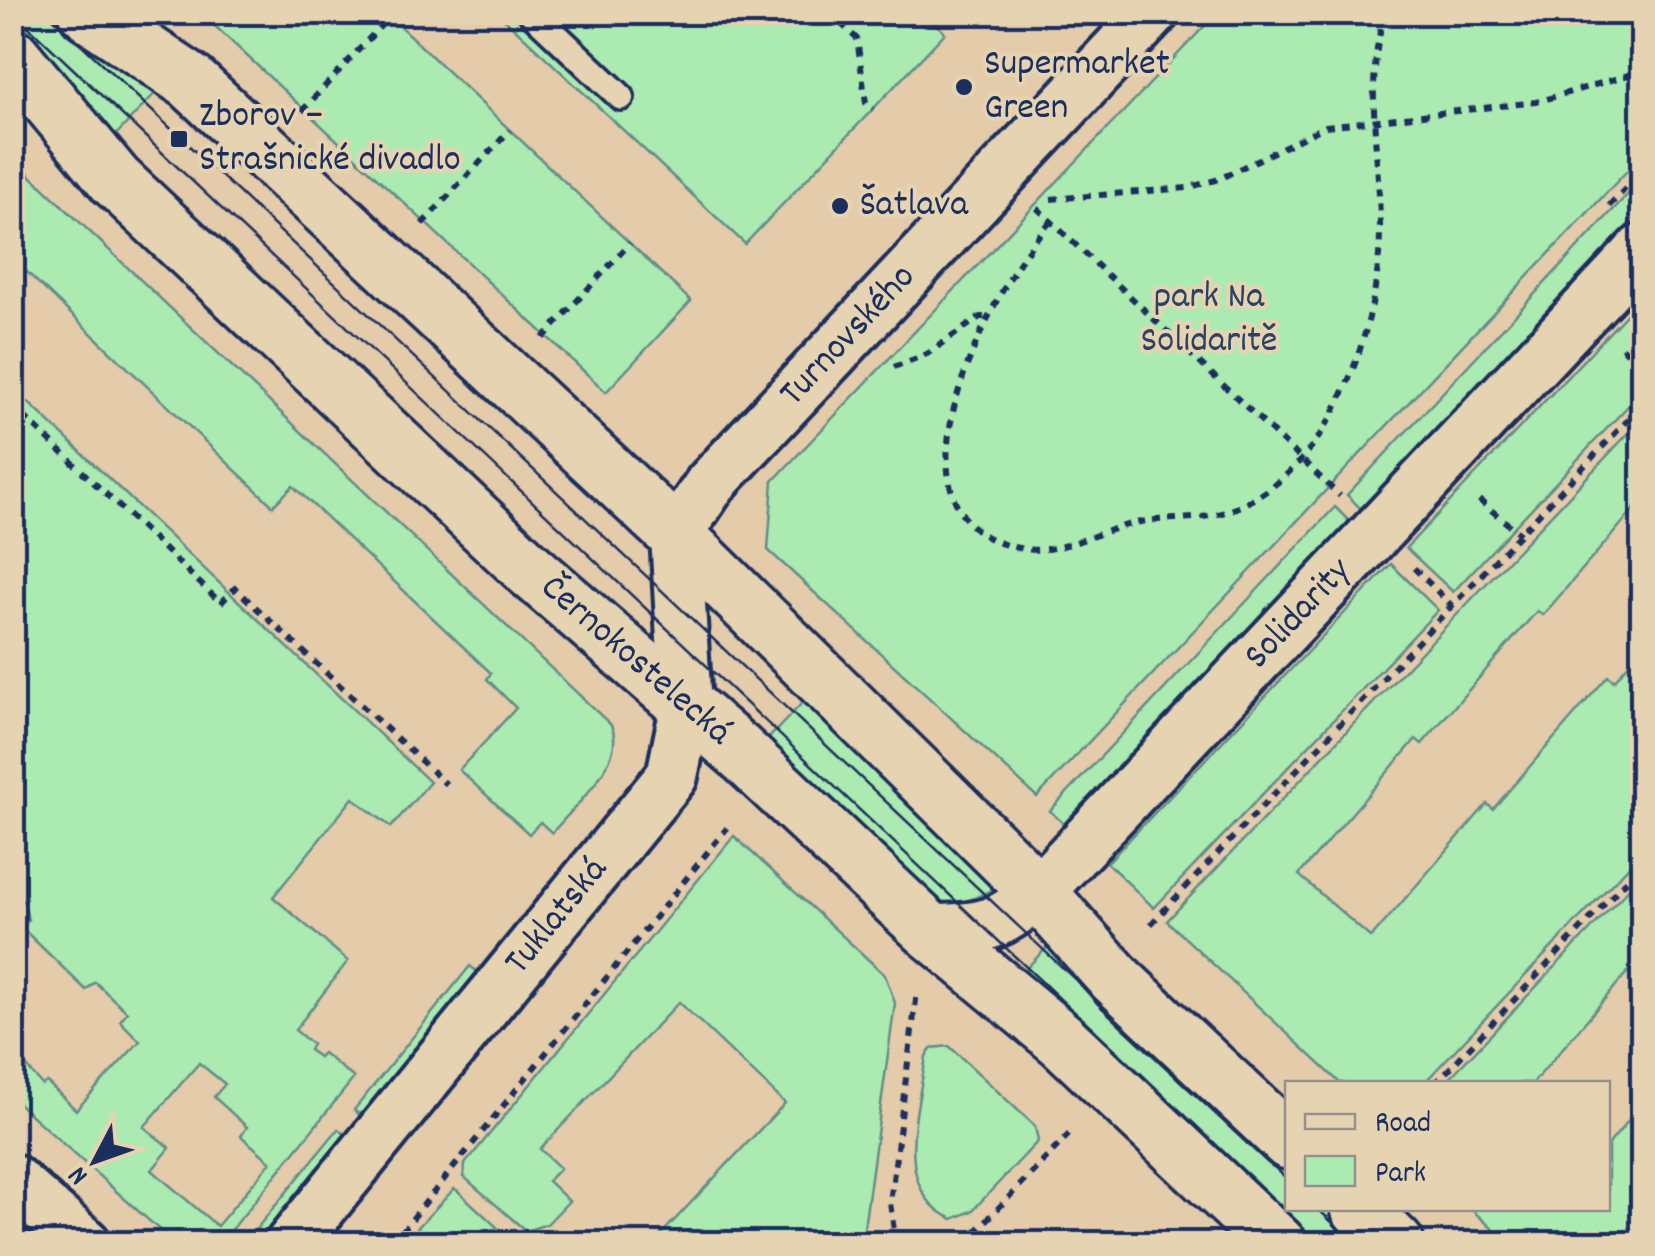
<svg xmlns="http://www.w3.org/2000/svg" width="1655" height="1256" font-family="Dekko,sans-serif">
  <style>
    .green { fill: #abeab1; stroke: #638c88; stroke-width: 2.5; fill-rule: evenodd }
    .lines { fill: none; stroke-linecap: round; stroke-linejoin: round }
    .lane-casing { stroke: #1b2f5e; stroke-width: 32 }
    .street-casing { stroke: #1b2f5e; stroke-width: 58 }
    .secondary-casing { stroke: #1b2f5e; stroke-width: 62 }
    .path { stroke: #1b2f5e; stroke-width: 6; stroke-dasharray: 8 8; stroke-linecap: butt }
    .lane { stroke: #e6d3b1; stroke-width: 25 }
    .street { stroke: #e6d3b1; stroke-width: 50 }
    .secondary { stroke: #e6d3b1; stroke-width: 55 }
    .tram { stroke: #1b2f5e; stroke-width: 2.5 }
    .poi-dot { fill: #1b2f5e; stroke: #e6d3b1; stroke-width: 4 }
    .labels { text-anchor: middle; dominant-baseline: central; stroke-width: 8; stroke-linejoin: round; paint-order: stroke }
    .poi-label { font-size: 38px; fill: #1b2f5e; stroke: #e6d3b1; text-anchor: start }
    .park-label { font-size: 38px; fill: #294266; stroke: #e6d3b1 }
    .street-label { font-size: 38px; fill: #1b2f5e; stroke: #e6d3b1 }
  </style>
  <rect width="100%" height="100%" fill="#e4cbaa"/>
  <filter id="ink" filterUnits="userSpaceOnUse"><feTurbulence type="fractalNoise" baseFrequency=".01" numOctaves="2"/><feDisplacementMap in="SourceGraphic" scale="20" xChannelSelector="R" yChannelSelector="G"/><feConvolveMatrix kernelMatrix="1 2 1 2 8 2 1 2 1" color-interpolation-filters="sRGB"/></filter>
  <g filter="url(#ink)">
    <g class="green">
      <path d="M924,12L945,33L745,244L498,13Z"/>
      <path d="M12,13H64L161,87L113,138L13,29Z"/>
      <path d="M201,13H386L691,301L606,392Z"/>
      <path d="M1217,13H1642V155L1037,797L768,550L773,481Z"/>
      <path d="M13,159L611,725C628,761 574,806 552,833L540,822L529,834L459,770L516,708L487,679L491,673L293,486L273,506L13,259Z"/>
      <path d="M1642,179V210L1362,510L1347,495Z"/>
      <path d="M1642,298V391L1453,592L1406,548Z"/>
      <path d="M12,387L430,782L391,827L353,798L273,897L348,961L295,1030L312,1044L309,1050L319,1057L323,1053L354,1078L221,1243H174L13,1099V1050L42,1085L47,1082L76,1110L140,1041L120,1021L127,1012L95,982L86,990L22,928L28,920L24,902L13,894ZM199,1063L225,1084L214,1097L247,1127L241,1136L271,1162L217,1226L152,1170L170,1148L144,1127Z"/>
      <path d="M1642,419V500L1543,615L1537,611L1422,744L1416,739L1299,875L1371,938L1487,804L1493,809L1608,676L1614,681L1642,648V852L1424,1083H1340L1167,921Z"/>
      <path d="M1335,507L1350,522L1065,825L1050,811Z"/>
      <path d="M1391,564L1438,610L1154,908L1107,863Z"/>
      <path d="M805,700L994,889L949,910L768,739Z"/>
      <path d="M734,836L885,975L895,1003L862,1243H653L785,1103L679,1002L540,1149L560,1168L548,1181L569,1201L547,1224L526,1231L464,1177L465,1164Z"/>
      <path d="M1642,875V955L1533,1083H1445Z"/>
      <path d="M1053,941L1287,1163L1288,1208L1336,1209L1373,1243H1304L1020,975Z"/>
      <path d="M470,966L479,973L362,1117L354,1110Z"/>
      <path d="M949,1046L1035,1126L1038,1141L972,1211L953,1219C890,1192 919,1108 926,1056L932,1048Z"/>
      <path d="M1642,1104V1243H1508L1471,1209L1608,1208V1145Z"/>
      <path d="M338,1129L347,1136L260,1243L244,1244Z"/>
      <path d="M454,1189L457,1190L514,1243H403Z"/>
    </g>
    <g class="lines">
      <defs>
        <path id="lane" d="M531,12L621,97"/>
        <g id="street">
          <path id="s1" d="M929,930C980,930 1001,926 1038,892L1642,250"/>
          <path d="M12,1180L85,1244"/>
          <path id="s2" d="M291,1244L672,776L686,708L676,535L711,483L1153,12"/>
        </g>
        <g id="secondary">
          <path d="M87,12L191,82L676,535L1038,892L1118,982L1288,1141"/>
          <path id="s3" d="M12,56L115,180L530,570L739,751L929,930L1063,1041L1278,1244"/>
          <path d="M1359,1208L1396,1244"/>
        </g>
      </defs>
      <use href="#lane" class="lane-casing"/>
      <use href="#street" class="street-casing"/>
      <use href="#secondary" class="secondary-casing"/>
      <g class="path">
        <path d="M829,12L857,39L866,103L873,109"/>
        <path d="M302,111L390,16"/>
        <path d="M1051,199L1187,188L1219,179L1326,126L1536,102L1642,71"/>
        <path d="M1609,206L1642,171"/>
        <path d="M1037,208L1340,496"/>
        <path d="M1051,221C992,285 866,524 1024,549C1062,555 1103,528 1141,522C1163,518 1186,520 1209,516C1263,506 1309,460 1333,413C1363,357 1381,287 1380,223C1379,153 1364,82 1385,12"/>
        <path d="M422,224L510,130"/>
        <path d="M543,338L630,243"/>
        <path d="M1622,347L1642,367"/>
        <path d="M894,367L927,354L980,317H987"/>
        <path d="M12,405L221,603L235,588L446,784"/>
        <path d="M1479,500L1520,534"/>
        <path d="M1414,568L1452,606"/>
        <path d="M1151,924L1642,405"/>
        <path d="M1435,1084L1642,864"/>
        <path d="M392,1244L727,828"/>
        <path d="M896,1244L890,1203L917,992"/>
        <path d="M964,1244L1074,1129"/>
      </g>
      <use href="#lane" class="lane"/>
      <use href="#street" class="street"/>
      <use href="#secondary" class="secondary"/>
      <g class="tram">
        <path d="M13,12L1320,1244"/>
        <path d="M47,12L1288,1180"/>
        <path d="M1317,1208L1355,1244"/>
      </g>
    </g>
  </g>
  <g class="poi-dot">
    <circle cx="964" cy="87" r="10"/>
    <rect x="169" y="129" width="20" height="20" rx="5"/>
    <circle cx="840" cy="206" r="10"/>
  </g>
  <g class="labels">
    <g class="poi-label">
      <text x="984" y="65">Supermarket<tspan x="984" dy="44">Green</tspan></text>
      <text x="199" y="117">Zborov –<tspan x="199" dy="44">Strašnické divadlo</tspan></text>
      <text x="860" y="206">Šatlava</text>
    </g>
    <g class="park-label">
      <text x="1209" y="298">park Na<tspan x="1209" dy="44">Solidaritě</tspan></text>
    </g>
    <g class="street-label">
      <text stroke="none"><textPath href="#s2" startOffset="1110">Turnovského</textPath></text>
      <text stroke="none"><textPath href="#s1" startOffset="500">Solidarity</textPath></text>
      <text stroke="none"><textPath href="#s3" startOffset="870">Černokostelecká</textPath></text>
      <text stroke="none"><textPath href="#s2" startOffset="422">Tuklatská</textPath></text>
    </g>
  </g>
  <rect width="1655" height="1256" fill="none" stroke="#e6d3b1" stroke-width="50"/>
  <rect x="25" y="25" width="1605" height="1206" fill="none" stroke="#1b2f5e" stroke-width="4" filter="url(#ink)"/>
  <rect x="1285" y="1081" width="325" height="130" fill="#e6d3b1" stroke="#959190" stroke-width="2.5"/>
  <rect x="1305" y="1114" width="50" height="15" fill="#e6d3b1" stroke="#959190" stroke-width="2.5"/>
  <text x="1375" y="1131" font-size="30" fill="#1b2f5e">Road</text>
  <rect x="1305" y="1156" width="50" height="30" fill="#abeab1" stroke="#959190" stroke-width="2.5"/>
  <text x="1375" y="1181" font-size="30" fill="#1b2f5e">Park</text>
  <g transform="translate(95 1161) rotate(229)" stroke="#e6d3b1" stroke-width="8" paint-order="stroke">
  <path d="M0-8L18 38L0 25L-18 38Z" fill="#1b2f5e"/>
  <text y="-15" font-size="28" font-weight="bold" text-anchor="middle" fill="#1b2f5e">N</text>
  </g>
</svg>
